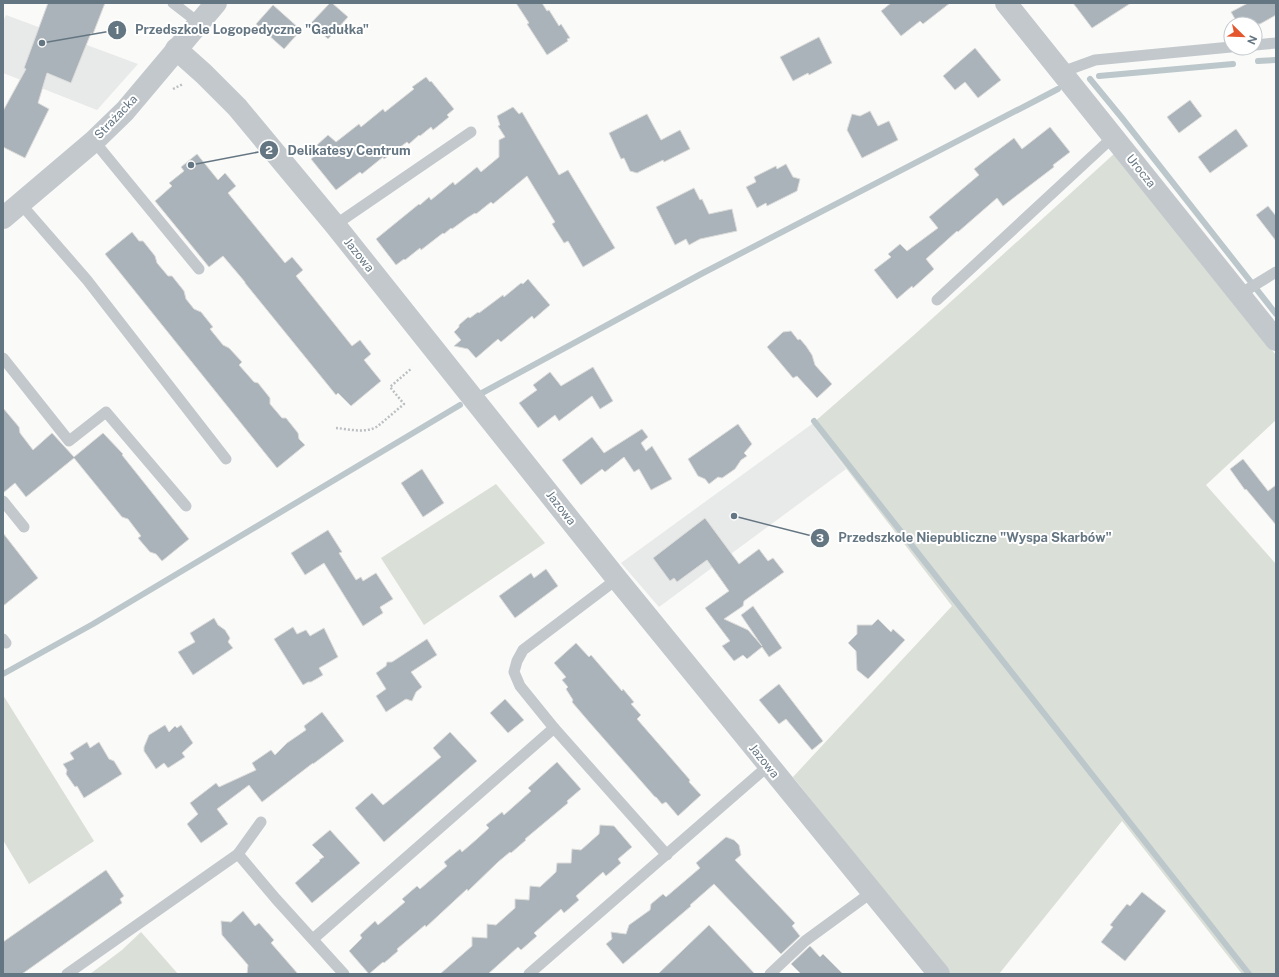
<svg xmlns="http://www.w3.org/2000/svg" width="1279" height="977" font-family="'Public Sans',sans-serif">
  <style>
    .built { fill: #e8e9e9 }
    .green { fill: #dadfd7 }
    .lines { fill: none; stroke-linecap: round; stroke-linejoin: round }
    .stream { stroke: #bbc7cb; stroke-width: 6 }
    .building { fill: #aab3b9; stroke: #dcdcda }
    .path { stroke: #bbbfc2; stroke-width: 2.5; stroke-dasharray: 2 2; stroke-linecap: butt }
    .service { stroke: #c3c8cc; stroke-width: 11 }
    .minor { stroke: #c3c8cc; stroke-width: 22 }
    .tertiary { stroke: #c3c8cc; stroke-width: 22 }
    .labels { text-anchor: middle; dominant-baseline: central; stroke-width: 4; stroke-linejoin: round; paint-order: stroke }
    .street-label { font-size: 12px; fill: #657683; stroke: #fff }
    .leader { fill: none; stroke: #657683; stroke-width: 1.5 }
    .callout-dot { fill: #657683; stroke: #fff; stroke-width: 1.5 }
    .mark-label { font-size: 12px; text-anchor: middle; font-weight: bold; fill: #fff }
    .callout-label { font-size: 13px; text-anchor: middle; font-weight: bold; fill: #657683; stroke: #fff; stroke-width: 4; stroke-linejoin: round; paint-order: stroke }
  </style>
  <rect width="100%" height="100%" fill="#fafaf8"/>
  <g class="built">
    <path d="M6,15L138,64L97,110L3,73V21Z"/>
    <path d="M812,424L846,469L659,607L621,563Z"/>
  </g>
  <g class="green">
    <path d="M1115,153L1276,355V420L1206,485L1276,564V974H1242L1122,821L999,974H950L793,777L952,606L812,424L914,335Z"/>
    <path d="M496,484L545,543L424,625L381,558Z"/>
    <path d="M3,695L94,841L29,884L3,840Z"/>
    <path d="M141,932L178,974H90L122,950Z"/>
  </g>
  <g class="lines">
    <g class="stream">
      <path d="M1258,61L1276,60"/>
      <path d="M1099,76L1233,64"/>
      <path d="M1090,79L1122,118L1276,314"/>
      <path d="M482,393L701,274L1058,89"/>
      <path d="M814,421L1249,974"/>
      <path d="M3,674L93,624L460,405"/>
    </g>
  </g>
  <g class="building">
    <path d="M48,3H105L93,34L91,33L71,83L47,73L38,103L49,109L25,158L3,147V111L26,69L24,68Z"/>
    <path d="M330,3H332L348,17L328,39L311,23Z"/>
    <path d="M516,3H542L547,11L549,10L559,26L561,24L570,38L567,39L568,41L547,55L527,24L529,23Z"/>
    <path d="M891,3H950L923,24L920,21L901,36L881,11Z"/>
    <path d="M1073,3H1131L1092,28Z"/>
    <path d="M1248,3H1276V15L1260,24H1238L1231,12Z"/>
    <path d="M273,5L301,30L284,49L256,24Z"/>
    <path d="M819,37L832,63L809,75L808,73L793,81L780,57Z"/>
    <path d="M975,48L1001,80L978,98L965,82L955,90L943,76Z"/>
    <path d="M426,77L430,82L431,81L454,109L447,115L449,117L433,130L431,127L420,136L419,135L409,144L407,142L384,159L383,157L362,174L360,172L336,190L311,159L322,150L317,145L328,135L336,142L359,124L361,127L383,109L385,112L414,89L412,87Z"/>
    <path d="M1190,100L1202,116L1179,133L1167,117Z"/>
    <path d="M513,107L519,114L522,112L559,175L568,170L615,248L583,267L568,241L564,243L552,224L555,222L527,176L493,204L491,202L476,214L475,213L467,218L452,229L451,228L444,234L443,233L421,250L420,248L405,260L404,259L396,265L376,239L419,204L420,205L429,197L431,200L453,182L455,185L477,167L481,172L499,157V140L505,137L498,126L500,125L497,116Z"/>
    <path d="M870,111L878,126L889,121L898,140L862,158L847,130L852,114L860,116Z"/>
    <path d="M647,114L661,140L680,130L690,149L664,162L663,160L637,173L630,171L624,158L621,159L609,133Z"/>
    <path d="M1050,127L1070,152L1053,165L1054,167L1003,206L997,198L958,232L957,231L926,259L934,269L913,288L912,286L897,299L874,270L891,257L888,254L900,244L907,251L938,228L929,217L979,175L974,169L993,154L1014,138L1022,149Z"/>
    <path d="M1236,129L1248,146L1210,173L1198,157Z"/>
    <path d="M197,154L218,180L225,173L236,186L228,193L285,263L292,257L303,270L296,276L352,346L360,340L371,354L364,360L381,381L351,406L338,393L336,395L245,283V282L223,256L209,267L155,201L172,186L169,183L184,171L181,167Z"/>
    <path d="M786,164L793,177L800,179L797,191L767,206L766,203L757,208L746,187L756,182L754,177L776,166L777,169Z"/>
    <path d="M694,188L700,200L702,199L709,214L732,209L737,231L700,239L689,245L686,239L675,245L656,207Z"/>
    <path d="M1268,206L1276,216V241L1256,215Z"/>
    <path d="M132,232L139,241H143L155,256L157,263L168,276H172L184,291L186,299L194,309L201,312L213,327L210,329L223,345L229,348L242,362L239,365L254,382L258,383L270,398V404L282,418H286L298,433L299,439L305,445L277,468L105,254Z"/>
    <path d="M528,279L550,305L534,319L532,316L501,342L498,339L476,358L468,349L454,346L461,340L454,332L459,327V325L468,317L470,318L478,312L479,313L503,295L504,297L521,283L523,284Z"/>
    <path d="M791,331L798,340L800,339L806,346L812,355L815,365L832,384L817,398L797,376L793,378L767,347L783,332Z"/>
    <path d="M593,367L613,401L600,409L592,396L559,421L555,415L538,428L519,403L537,390L533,385L550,372L561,386Z"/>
    <path d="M3,408L19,427L20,433L33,450L52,433L74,457L103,433L123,454L122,455L189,539L162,561L156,554L150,552L138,538L141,536L128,519L122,517L74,458L26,497L15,483L3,493Z"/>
    <path d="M738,424L752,444L744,453L747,456L741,460L735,469L722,478L718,477L709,484L705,479L698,476L688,459Z"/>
    <path d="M642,429L648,437L641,443L646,451L652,446L672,479L651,490L639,469L634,472L624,457L605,472L602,469L581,485L562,460L592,437L604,453Z"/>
    <path d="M1243,459L1268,491L1276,485V525L1246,489L1245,490L1230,469Z"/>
    <path d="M422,469L444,503L423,517L401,483Z"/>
    <path d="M705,518L739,564L759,549L768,561L773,558L784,572L744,601L743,606L724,619L748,630L762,646L741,615L753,606L782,648L769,657L762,647L747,659L743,655L734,661L722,646L730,641L705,608L729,591L707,560L677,582L674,578L670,581L653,558Z"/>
    <path d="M328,530L342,552L339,553L356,580L361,577L363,581L376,573L393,599L380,607L383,613L363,626L324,563L305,575L291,553Z"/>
    <path d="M3,533L38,578L3,606Z"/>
    <path d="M546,569L558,586L515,618L499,596L531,573L534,578Z"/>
    <path d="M214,618L218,625L225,630L230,638L228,642L233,648L193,675L178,652L195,642L190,633Z"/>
    <path d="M878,619L891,632L893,629L905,640L868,679L857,670L856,651L848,643L857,634V625H872Z"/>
    <path d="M293,627L297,634L306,630L310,636L324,628L338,657L319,668L323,675L311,682H308L303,685L274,639Z"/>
    <path d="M427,639L437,655L411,672L422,687L416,692L412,701L406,699L386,712L376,696L386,689L376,673L386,666L387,662H392Z"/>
    <path d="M576,643L589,657L591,655L622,691L623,689L634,702L631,704L641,715L637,719L690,780L689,782L701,795L678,816L666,802L662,804L656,797H655L590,723L572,702L573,700L566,689L568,687L562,680L566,677L554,663Z"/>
    <path d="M779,684L823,741L812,750L786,719L779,724L759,700Z"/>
    <path d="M505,699L524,720L508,733L490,713Z"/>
    <path d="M322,712L344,741L313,764V763L262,802L249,785L217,809L228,824L201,843L187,824L198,814L190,803L216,783L219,787L256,770L252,763L271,750L275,755L287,743L306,730L304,726Z"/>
    <path d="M165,725L169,732L175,726L177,728L181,725L193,743L182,753L185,757L168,768L164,763L156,769L144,751V747L149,735Z"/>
    <path d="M450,732L477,761L384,842L355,808L372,793L383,805L387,802L441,757L433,748Z"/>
    <path d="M87,742L90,748L99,742L109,759L114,761L122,774L84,798L77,786L75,787L66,774L67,770L63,764L74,759L70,753Z"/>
    <path d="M557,762L581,789L567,801L568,803L525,839L526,840L511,853L510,852L498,862L468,891L467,889L426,927L425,925L397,949L398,951L384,963L383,962L369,974L349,951L362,938L360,935L375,921L378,925L405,902L402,899L417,886L420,889L434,877L447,866L444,862L460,849L462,852L477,839L489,828L486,825L502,812L504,815L531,791L528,788Z"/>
    <path d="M600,825L614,826L632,847L618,859L621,863L606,876L603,872L576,896L579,900L564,913L561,909L534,933L537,936L521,950L518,947L488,974H440L472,946V937L487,938V924L496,925L515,908V899L529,900L530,886L540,887L556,872L557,863H571L572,849L581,850L599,834Z"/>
    <path d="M330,830L360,863L312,903L295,883L320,861L319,860L324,857L312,845Z"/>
    <path d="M726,837L734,840L739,845L741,855L735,860L795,923L792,926L800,936L781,954L714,884L690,905L691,906L623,964L606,944L612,939L611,932L626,934L629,925L650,910L651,904L663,894L666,897L700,868L696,863Z"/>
    <path d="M106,870L124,896L120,899L122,903L22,974H3V942Z"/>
    <path d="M1142,892L1166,911L1125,961L1101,942L1113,927L1110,925L1127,904L1130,906Z"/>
    <path d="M243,911L255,926L259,923L274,940L271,943L298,974H247L248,965L222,935L221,921L231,922Z"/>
    <path d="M709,925L755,974H658Z"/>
    <path d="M810,946L820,957L823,954L843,974H801L791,964Z"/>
  </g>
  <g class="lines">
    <g class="path">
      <path d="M173,89L183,84"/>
      <path d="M336,428C349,429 366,434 378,426L404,404L390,387L412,368"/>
    </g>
    <g class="service">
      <path d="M173,3L199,23"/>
      <path d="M1255,45L1276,43"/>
      <path d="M1062,72L1095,60L1231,47"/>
      <path d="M94,141L199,269"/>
      <path d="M20,203L87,280L226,459"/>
      <path d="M335,225L471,132"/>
      <path d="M1240,294L1276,272"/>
      <path d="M937,300L1113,137"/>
      <path d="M3,358L69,441L106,412L186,506"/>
      <path d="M3,501L24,527"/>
      <path d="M617,579L523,650L517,661L514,672L520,686L554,728L667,855"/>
      <path d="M3,639L6,643"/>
      <path d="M238,854L276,899L344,974"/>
      <path d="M313,939L554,728"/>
      <path d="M67,974L238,854L261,822"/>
      <path d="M529,974L768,766"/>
      <path d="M770,974L805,941L872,892"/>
    </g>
    <g class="minor">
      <path d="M1006,3L1276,340"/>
      <path d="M176,49L204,74L237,107L335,225L617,579L939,974"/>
    </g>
    <path class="tertiary" d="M3,218L94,141L125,111L216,3"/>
  </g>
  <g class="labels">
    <g class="street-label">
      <text transform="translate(116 117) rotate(-46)">Strażacka</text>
      <text transform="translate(1141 171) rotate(51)">Urocza</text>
      <text transform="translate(359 255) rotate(51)">Jazowa</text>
      <text transform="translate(561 508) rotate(52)">Jazowa</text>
      <text transform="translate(764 761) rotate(51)">Jazowa</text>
    </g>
  </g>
  <path class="leader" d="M42 43L117 30M191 165L269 150M734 516L820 538"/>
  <g class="callout-dot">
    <circle cx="42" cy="43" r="4"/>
    <circle cx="191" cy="165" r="4"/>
    <circle cx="734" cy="516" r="4"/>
    <circle cx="117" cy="30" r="10"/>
    <circle cx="269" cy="150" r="10"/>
    <circle cx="820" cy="538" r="10"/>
  </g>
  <g class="mark-label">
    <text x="117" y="34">1</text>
    <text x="269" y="154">2</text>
    <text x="820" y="542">3</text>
  </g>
  <g class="callout-label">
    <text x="252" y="34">Przedszkole Logopedyczne "Gadułka"</text>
    <text x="349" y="155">Delikatesy Centrum</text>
    <text x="975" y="542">Przedszkole Niepubliczne "Wyspa Skarbów"</text>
  </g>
  <rect width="1279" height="977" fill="none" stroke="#657683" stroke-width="8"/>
  <g transform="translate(1243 36) rotate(113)"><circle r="19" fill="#ffffff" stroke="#c1c8cd"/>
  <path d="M0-3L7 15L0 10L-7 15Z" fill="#e4572e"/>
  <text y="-6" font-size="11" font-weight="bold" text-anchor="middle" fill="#657683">N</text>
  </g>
</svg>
